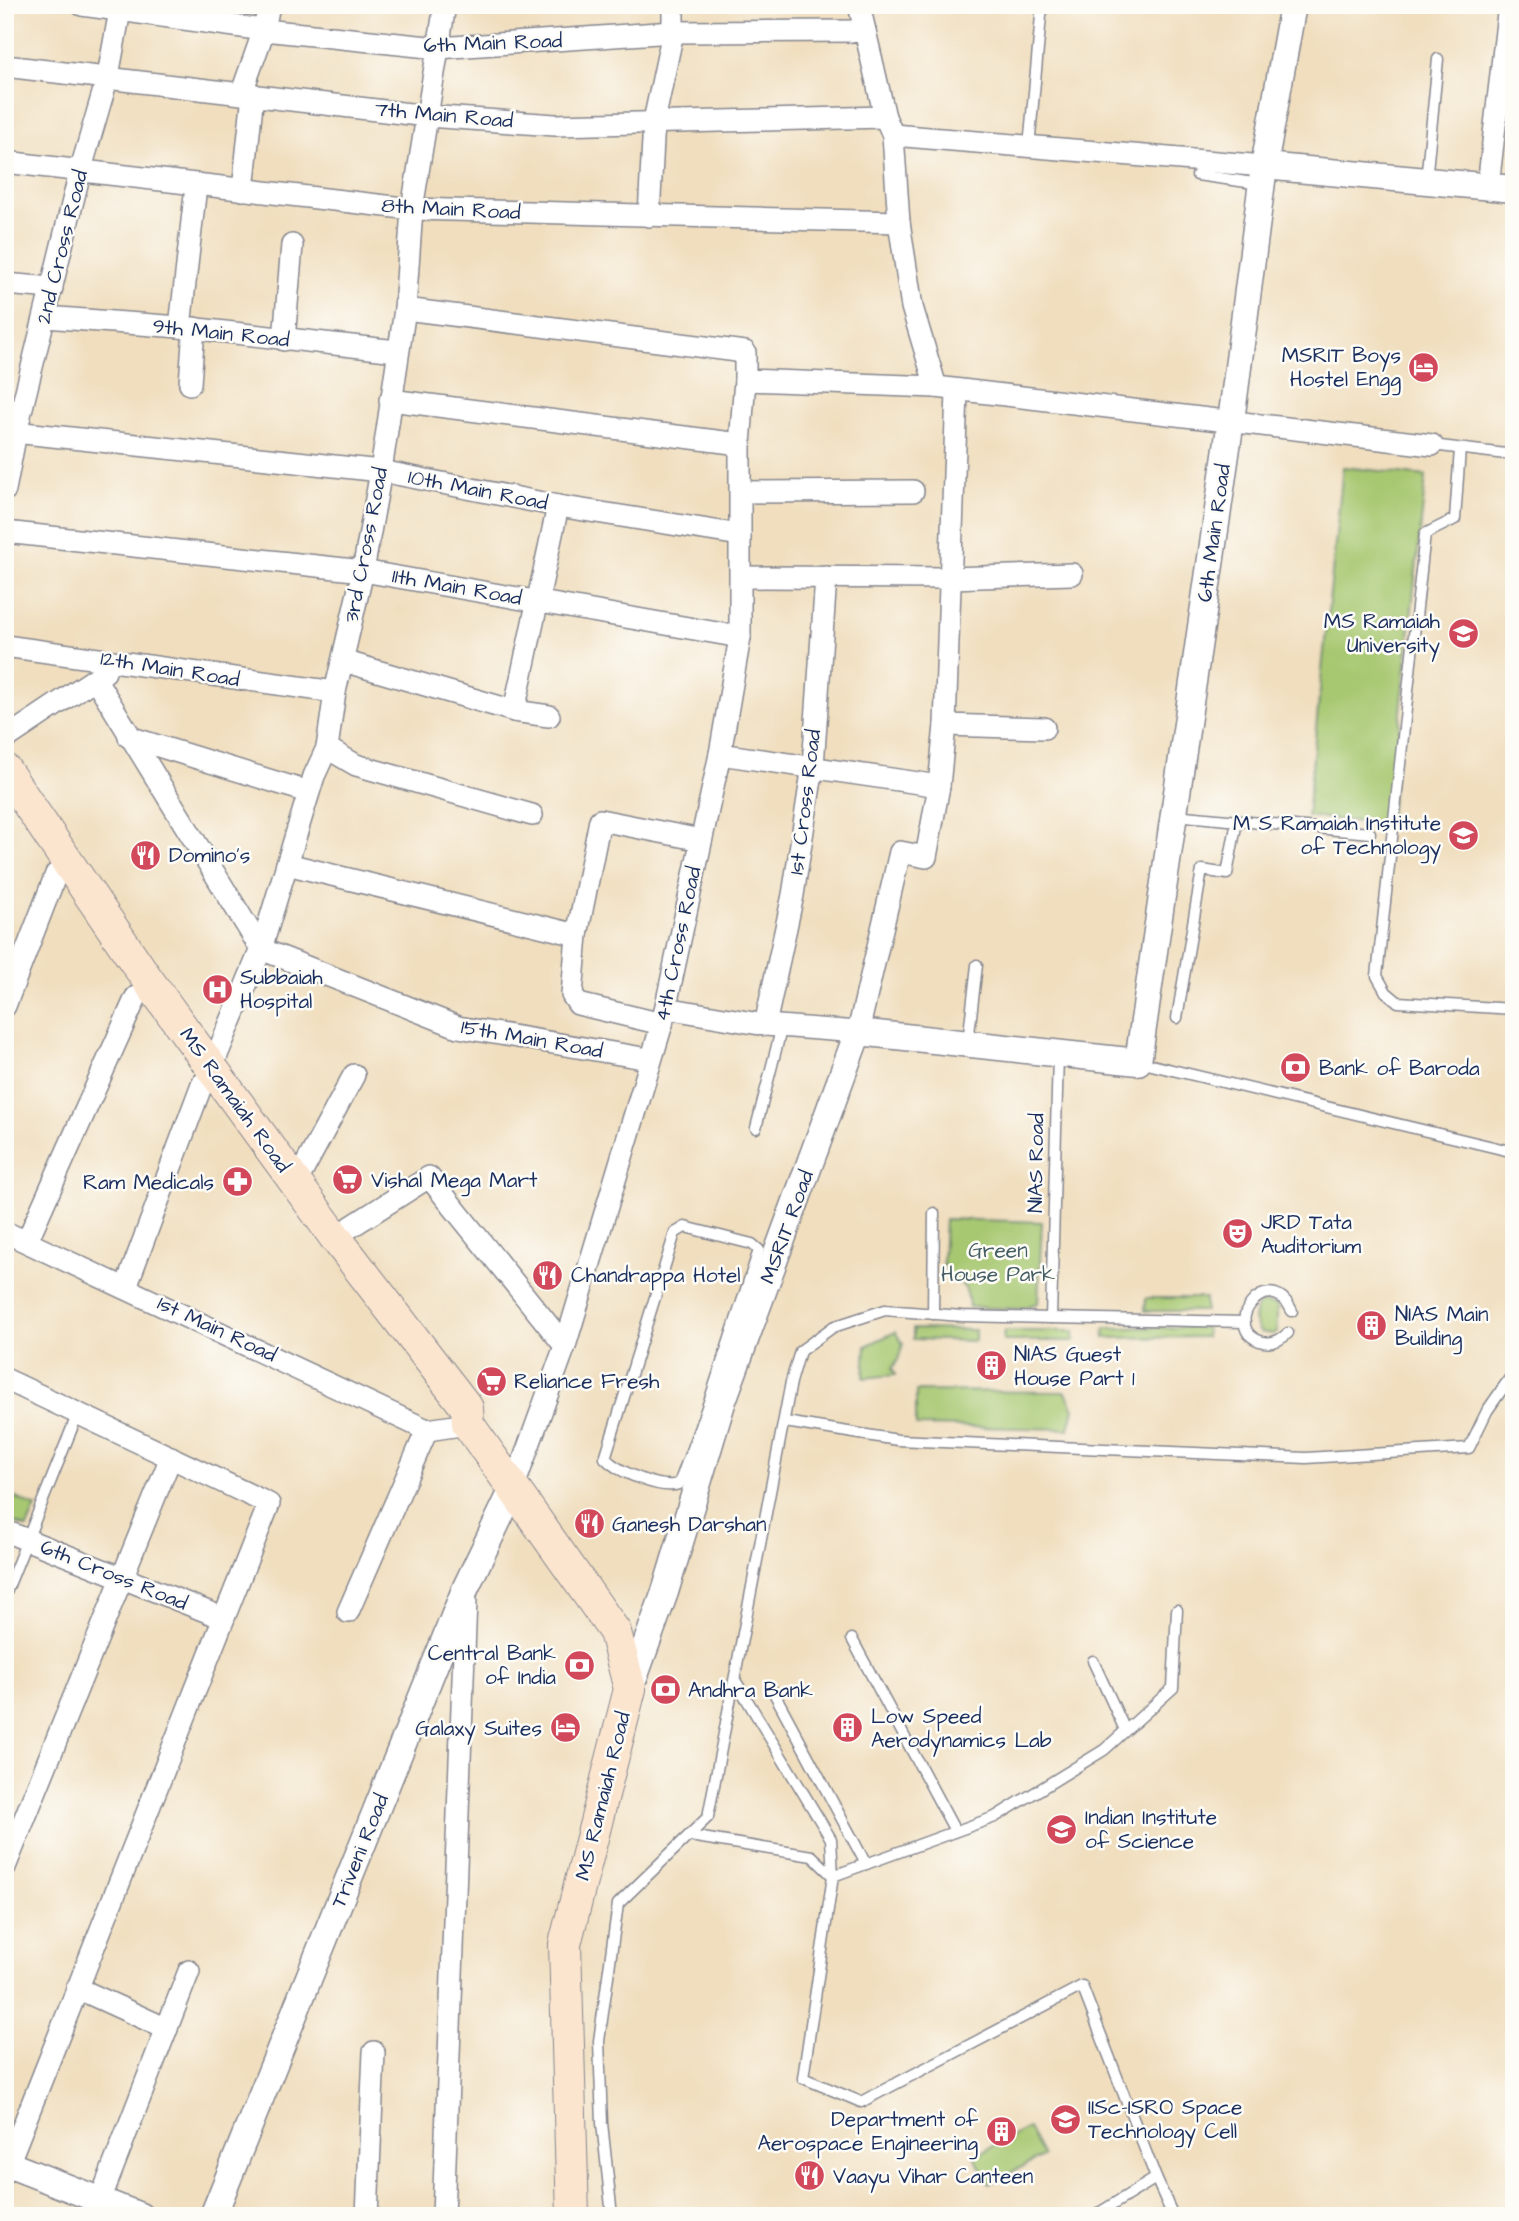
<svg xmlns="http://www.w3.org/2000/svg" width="1519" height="2221" font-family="'Architects Daughter',sans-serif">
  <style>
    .green { fill: #a7c871; stroke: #617c68; stroke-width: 2 }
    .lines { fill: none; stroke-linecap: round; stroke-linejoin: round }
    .service-casing { stroke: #86868e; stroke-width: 13 }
    .minor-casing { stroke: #86868e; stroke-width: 24 }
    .tertiary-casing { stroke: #86868e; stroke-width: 29 }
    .secondary-casing { stroke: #86868e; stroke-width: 34 }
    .service { stroke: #fff; stroke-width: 10 }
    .minor { stroke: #fff; stroke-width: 21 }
    .tertiary { stroke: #fff; stroke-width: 26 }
    .secondary { stroke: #fbe5cf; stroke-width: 32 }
    .labels { text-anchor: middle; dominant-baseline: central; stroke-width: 5; stroke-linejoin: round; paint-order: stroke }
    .street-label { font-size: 21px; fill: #1b2f5e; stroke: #fdfcf7 }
    .poi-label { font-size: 21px; fill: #1b2f5e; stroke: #fdfcf7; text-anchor: start }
    .park-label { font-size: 21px; fill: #455d64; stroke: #fdfcf7 }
  </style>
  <rect width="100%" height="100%" fill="#fdfcf7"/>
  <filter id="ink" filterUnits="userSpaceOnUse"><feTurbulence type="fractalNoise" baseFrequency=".0143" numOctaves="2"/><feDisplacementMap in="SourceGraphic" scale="14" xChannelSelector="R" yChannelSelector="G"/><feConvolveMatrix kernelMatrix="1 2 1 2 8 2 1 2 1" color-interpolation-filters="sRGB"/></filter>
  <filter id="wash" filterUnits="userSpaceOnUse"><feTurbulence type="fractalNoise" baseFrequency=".00686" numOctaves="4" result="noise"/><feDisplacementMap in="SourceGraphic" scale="28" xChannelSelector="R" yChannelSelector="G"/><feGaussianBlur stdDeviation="1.57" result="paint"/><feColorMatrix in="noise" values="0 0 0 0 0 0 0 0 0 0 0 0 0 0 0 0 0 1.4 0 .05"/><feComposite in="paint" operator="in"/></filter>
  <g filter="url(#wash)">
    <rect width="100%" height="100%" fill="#f0debe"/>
    <g class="green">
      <path d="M1343,467L1426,476L1389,825L1307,816Z"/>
      <path d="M945,1219L1042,1222L1038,1303L1019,1309L969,1307C968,1290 965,1283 949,1276L943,1263Z"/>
      <path d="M1146,1298H1205V1311H1145Z"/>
      <path d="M1263,1303L1277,1305V1332L1273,1334L1260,1332L1254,1320L1256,1308Z"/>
      <path d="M1206,1327V1337L1104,1338L1105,1328Z"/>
      <path d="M913,1329L975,1330V1341L913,1339Z"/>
      <path d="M1004,1331H1074V1341H1003Z"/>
      <path d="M895,1332L903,1344L898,1360L892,1368L895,1375L864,1378L866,1346Z"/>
      <path d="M916,1391L1066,1392L1074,1409L1069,1429L916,1426Z"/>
      <path d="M10,1495L36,1507L27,1528L5,1519V1505Z"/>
      <path d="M1028,2128L1043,2156L989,2184L974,2156Z"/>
    </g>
  </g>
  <g filter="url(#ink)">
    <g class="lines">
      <defs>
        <g id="service">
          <path d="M1029,147L1042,5"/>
          <path d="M1197,175L1261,184"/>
          <path d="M1426,181L1438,59"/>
          <path d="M1432,445L1514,455"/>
          <path d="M1460,449L1455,519L1425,534L1377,976L1386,992L1398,1002L1514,1009"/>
          <path d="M1174,815L1370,833"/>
          <path d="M1177,1018L1202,870L1227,874L1237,821"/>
          <path d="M968,1042L977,965"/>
          <path d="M1139,1062L1514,1152"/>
          <path d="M756,1128L782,1026"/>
          <path d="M933,1314L934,1213"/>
          <path d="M1051,1318L1245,1322"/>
          <path d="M1288,1333C1281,1340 1273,1344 1263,1342C1217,1329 1268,1262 1292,1311"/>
          <path d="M710,1399L759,1250L752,1244L685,1227L675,1233L605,1458C618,1472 660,1490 679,1484L710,1399L722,1403"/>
          <path d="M785,1422L898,1440L1306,1458L1469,1448L1487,1411L1514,1372"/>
          <path d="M5,1595L78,1413"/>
          <path d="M852,1639L955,1831"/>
          <path d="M1093,1661L1125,1730"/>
          <path d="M735,1680L831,1839L833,1876L995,1817L1104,1750L1173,1688L1177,1610"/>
          <path d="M773,1691L866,1864"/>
          <path d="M690,1836L812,1856L833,1876L803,2078L861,2102L1082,1986L1156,2178"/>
          <path d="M612,2216L602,2123L599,2041L618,1904L708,1817L791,1382L800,1351L833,1327L885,1310L962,1316L1051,1318L1058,1054"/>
          <path d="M1094,2216L1156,2178L1173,2216"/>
        </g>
        <g id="minor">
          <path d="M82,5L264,30L438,48L673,32L865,31"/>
          <path d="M859,5L885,117L893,135L899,222L912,307L936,387"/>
          <path d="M5,66L427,116L555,125L885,117"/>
          <path d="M242,92L264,30L269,5"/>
          <path d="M893,135L1264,166"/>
          <path d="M5,162L412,209L899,222"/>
          <path d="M1488,186L1509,5"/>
          <path d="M243,190L253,94"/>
          <path d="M649,216L654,121L673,32V5"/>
          <path d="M5,284L52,288"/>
          <path d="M405,309L745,352V380L936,387L1432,445"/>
          <path d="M45,317L180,327L397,351"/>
          <path d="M180,327L196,186"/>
          <path d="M284,340L292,245"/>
          <path d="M190,384L194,328"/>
          <path d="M390,400L740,444"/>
          <path d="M5,431L381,471L558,506L740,535"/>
          <path d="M5,490L16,432L80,172L108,76L121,5"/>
          <path d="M742,492L913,491"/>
          <path d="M5,532L363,571L740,637"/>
          <path d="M741,577L950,578L1072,574"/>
          <path d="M5,646L335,692"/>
          <path d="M343,661L514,711L549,716"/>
          <path d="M96,680L261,949"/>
          <path d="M514,711L558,506"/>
          <path d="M945,725L1044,728"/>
          <path d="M129,737L308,792"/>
          <path d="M5,739L105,672"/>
          <path d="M327,748L356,765L532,815"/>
          <path d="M720,754L939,786"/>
          <path d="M287,864L577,935"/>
          <path d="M261,949L458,1027L649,1059"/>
          <path d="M5,1006L56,874"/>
          <path d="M666,1008L765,1025L858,1032L900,852L926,857L939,786L945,725L957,392"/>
          <path d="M662,1024L578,1004L572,995L577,935L600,820L701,840"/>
          <path d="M765,1025L793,895L813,766L826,577"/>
          <path d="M212,1067L261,949L314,776L327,748L335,692L363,571L381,471L405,309L412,209L445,5"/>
          <path d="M296,1183L354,1075"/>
          <path d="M5,1232L427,1430"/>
          <path d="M335,1237L429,1177L565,1346"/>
          <path d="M27,1241L136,997"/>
          <path d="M126,1287L202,1084"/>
          <path d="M5,1379L269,1504L5,2172"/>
          <path d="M427,1430L468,1424"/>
          <path d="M513,1489L565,1346L662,1024L720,754L740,637V444L745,380"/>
          <path d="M5,1531L223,1618"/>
          <path d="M348,1612L427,1430"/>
          <path d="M5,1867L171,1457"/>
          <path d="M77,1988L167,2029"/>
          <path d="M94,2216L189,1971"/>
          <path d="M367,2216L374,2052"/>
          <path d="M443,2216L466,1599"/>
        </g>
        <g id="tertiary">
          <path d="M1264,166L1514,189"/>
          <path d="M630,1689L665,1592L722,1403L858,1032L1138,1062L1233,406L1264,166L1293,5"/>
          <path d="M5,2163L140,2216"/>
          <path d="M213,2216L466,1587L513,1489"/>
        </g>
        <path id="secondary" d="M5,770L147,979L335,1237L467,1408L468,1424L615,1632L630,1689L565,1944L573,2216"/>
      </defs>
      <use href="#service" class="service-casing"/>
      <use href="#minor" class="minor-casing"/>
      <use href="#tertiary" class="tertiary-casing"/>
      <use href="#secondary" class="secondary-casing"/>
      <use href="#service" class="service"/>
      <use href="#minor" class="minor"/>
      <use href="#tertiary" class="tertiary"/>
      <use href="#secondary" class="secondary"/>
    </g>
  </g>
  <defs>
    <symbol id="hotel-disc" viewBox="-11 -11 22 22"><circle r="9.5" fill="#d1495b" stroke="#fdfcf7"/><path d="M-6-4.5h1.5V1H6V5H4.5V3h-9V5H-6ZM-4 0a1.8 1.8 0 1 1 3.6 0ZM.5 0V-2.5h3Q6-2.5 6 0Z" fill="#fff"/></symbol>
    <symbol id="university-disc" viewBox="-11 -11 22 22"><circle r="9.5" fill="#d1495b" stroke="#fdfcf7"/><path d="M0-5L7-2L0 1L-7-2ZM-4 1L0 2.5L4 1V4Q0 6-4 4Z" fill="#fff"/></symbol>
    <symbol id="restaurant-disc" viewBox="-11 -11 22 22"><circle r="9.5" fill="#d1495b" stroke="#fdfcf7"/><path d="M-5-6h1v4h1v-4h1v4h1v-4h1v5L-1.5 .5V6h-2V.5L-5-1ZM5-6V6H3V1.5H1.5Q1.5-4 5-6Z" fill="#fff"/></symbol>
    <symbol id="hospital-disc" viewBox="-11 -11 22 22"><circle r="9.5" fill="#d1495b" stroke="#fdfcf7"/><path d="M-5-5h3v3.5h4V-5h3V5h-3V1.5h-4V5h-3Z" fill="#fff"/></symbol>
    <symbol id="bank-disc" viewBox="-11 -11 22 22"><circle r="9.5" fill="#d1495b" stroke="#fdfcf7"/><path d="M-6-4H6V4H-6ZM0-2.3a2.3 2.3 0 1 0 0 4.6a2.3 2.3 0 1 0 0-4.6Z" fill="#fff"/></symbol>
    <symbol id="supermarket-disc" viewBox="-11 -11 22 22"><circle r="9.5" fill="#d1495b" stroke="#fdfcf7"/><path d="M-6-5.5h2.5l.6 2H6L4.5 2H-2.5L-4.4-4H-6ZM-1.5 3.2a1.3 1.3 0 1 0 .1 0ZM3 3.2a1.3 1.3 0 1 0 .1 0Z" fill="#fff"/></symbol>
    <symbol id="pharmacy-disc" viewBox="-11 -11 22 22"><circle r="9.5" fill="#d1495b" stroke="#fdfcf7"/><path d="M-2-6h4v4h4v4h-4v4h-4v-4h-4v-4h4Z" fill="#fff"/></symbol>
    <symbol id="theatre-disc" viewBox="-11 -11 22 22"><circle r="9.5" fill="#d1495b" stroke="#fdfcf7"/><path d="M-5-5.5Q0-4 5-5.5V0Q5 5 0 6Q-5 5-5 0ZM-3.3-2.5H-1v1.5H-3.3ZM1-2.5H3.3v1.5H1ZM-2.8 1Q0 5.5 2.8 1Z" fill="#fff"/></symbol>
    <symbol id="building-disc" viewBox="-11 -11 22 22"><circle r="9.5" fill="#d1495b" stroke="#fdfcf7"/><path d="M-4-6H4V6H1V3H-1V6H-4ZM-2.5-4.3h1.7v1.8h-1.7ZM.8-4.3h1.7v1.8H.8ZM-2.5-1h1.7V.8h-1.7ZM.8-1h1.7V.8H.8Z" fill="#fff"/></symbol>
  </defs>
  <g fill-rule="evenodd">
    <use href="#hotel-disc" x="1406" y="350" width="35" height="35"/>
    <use href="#university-disc" x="1446" y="616" width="35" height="35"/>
    <use href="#university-disc" x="1446" y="818" width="35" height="35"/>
    <use href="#restaurant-disc" x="128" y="838" width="35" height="35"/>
    <use href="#hospital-disc" x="200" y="972" width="35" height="35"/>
    <use href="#bank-disc" x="1278" y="1050" width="35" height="35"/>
    <use href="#supermarket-disc" x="330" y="1162" width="35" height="35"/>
    <use href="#pharmacy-disc" x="220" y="1164" width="35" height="35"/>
    <use href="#theatre-disc" x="1220" y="1216" width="35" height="35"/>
    <use href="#restaurant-disc" x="530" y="1258" width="35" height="35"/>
    <use href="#building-disc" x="1354" y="1308" width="35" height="35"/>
    <use href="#building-disc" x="974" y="1348" width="35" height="35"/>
    <use href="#supermarket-disc" x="474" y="1364" width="35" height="35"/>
    <use href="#restaurant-disc" x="572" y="1506" width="35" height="35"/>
    <use href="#bank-disc" x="562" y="1648" width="35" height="35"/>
    <use href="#bank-disc" x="648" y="1672" width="35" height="35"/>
    <use href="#hotel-disc" x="548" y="1710" width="35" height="35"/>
    <use href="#building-disc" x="830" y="1710" width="35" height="35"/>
    <use href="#university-disc" x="1044" y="1812" width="35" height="35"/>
    <use href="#university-disc" x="1048" y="2102" width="35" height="35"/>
    <use href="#building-disc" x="984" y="2114" width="35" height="35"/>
    <use href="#restaurant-disc" x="792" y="2158" width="35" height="35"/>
  </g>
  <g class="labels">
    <g class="street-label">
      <text transform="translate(493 43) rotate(-2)">6th Main Road</text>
      <text transform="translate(444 115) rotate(5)">7th Main Road</text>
      <text transform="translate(451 209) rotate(3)">8th Main Road</text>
      <text transform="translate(62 247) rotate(-76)">2nd Cross Road</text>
      <text transform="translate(221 333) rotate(6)">9th Main Road</text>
      <text transform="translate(478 490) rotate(11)">10th Main Road</text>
      <text transform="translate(1214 533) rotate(-82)">6th Main Road</text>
      <text transform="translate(366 545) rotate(-79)">3rd Cross Road</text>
      <text transform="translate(457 587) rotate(10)">11th Main Road</text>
      <text transform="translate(170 669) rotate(9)">12th Main Road</text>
      <text transform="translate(805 802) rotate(-83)">1st Cross Road</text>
      <text transform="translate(678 944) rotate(-78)">4th Cross Road</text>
      <text transform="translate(532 1039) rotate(10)">15th Main Road</text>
      <text transform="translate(235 1100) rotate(54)">MS Ramaiah Road</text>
      <text transform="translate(1036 1163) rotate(-89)">NIAS Road</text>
      <text transform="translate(787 1227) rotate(-70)">MSRIT Road</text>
      <text transform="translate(217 1329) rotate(25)">1st Main Road</text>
      <text transform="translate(114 1575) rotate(22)">6th Cross Road</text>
      <text transform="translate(603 1796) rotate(-76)">MS Ramaiah Road</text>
      <text transform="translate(360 1851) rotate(-68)">Triveni Road</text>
    </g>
    <g class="poi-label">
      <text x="1401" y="355" text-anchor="end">MSRIT Boys<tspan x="1401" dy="24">Hostel Engg</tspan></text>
      <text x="1440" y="621" text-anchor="end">MS Ramaiah<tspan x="1440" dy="24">University</tspan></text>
      <text x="1441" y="823" text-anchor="end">M S Ramaiah Institute<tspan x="1441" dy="24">of Technology</tspan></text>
      <text x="169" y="855">Domino's</text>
      <text x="240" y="977">Subbaiah<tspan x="240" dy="24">Hospital</tspan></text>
      <text x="1319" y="1068">Bank of Baroda</text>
      <text x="371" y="1180">Vishal Mega Mart</text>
      <text x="214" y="1182" text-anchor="end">Ram Medicals</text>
      <text x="1261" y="1222">JRD Tata<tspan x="1261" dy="24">Auditorium</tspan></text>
      <text x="571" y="1275">Chandrappa Hotel</text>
      <text x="1395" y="1314">NIAS Main<tspan x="1395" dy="24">Building</tspan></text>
      <text x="1014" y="1354">NIAS Guest<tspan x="1014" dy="24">House Part 1</tspan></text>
      <text x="514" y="1381">Reliance Fresh</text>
      <text x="612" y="1524">Ganesh Darshan</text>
      <text x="556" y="1653" text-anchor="end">Central Bank<tspan x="556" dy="24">of India</tspan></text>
      <text x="688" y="1690">Andhra Bank</text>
      <text x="871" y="1716">Low Speed<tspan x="871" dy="24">Aerodynamics Lab</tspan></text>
      <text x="542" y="1728" text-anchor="end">Galaxy Suites</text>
      <text x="1085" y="1817">Indian Institute<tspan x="1085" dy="24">of Science</tspan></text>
      <text x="1088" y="2107">IISc-ISRO Space<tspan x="1088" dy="24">Technology Cell</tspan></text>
      <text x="978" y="2119" text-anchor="end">Department of<tspan x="978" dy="24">Aerospace Engineering</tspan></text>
      <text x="833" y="2176">Vaayu Vihar Canteen</text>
    </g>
    <g class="park-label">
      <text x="998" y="1250">Green<tspan x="998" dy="24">House Park</tspan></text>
    </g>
  </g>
  <rect width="1519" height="2221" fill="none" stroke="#fdfcf7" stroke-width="28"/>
</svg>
